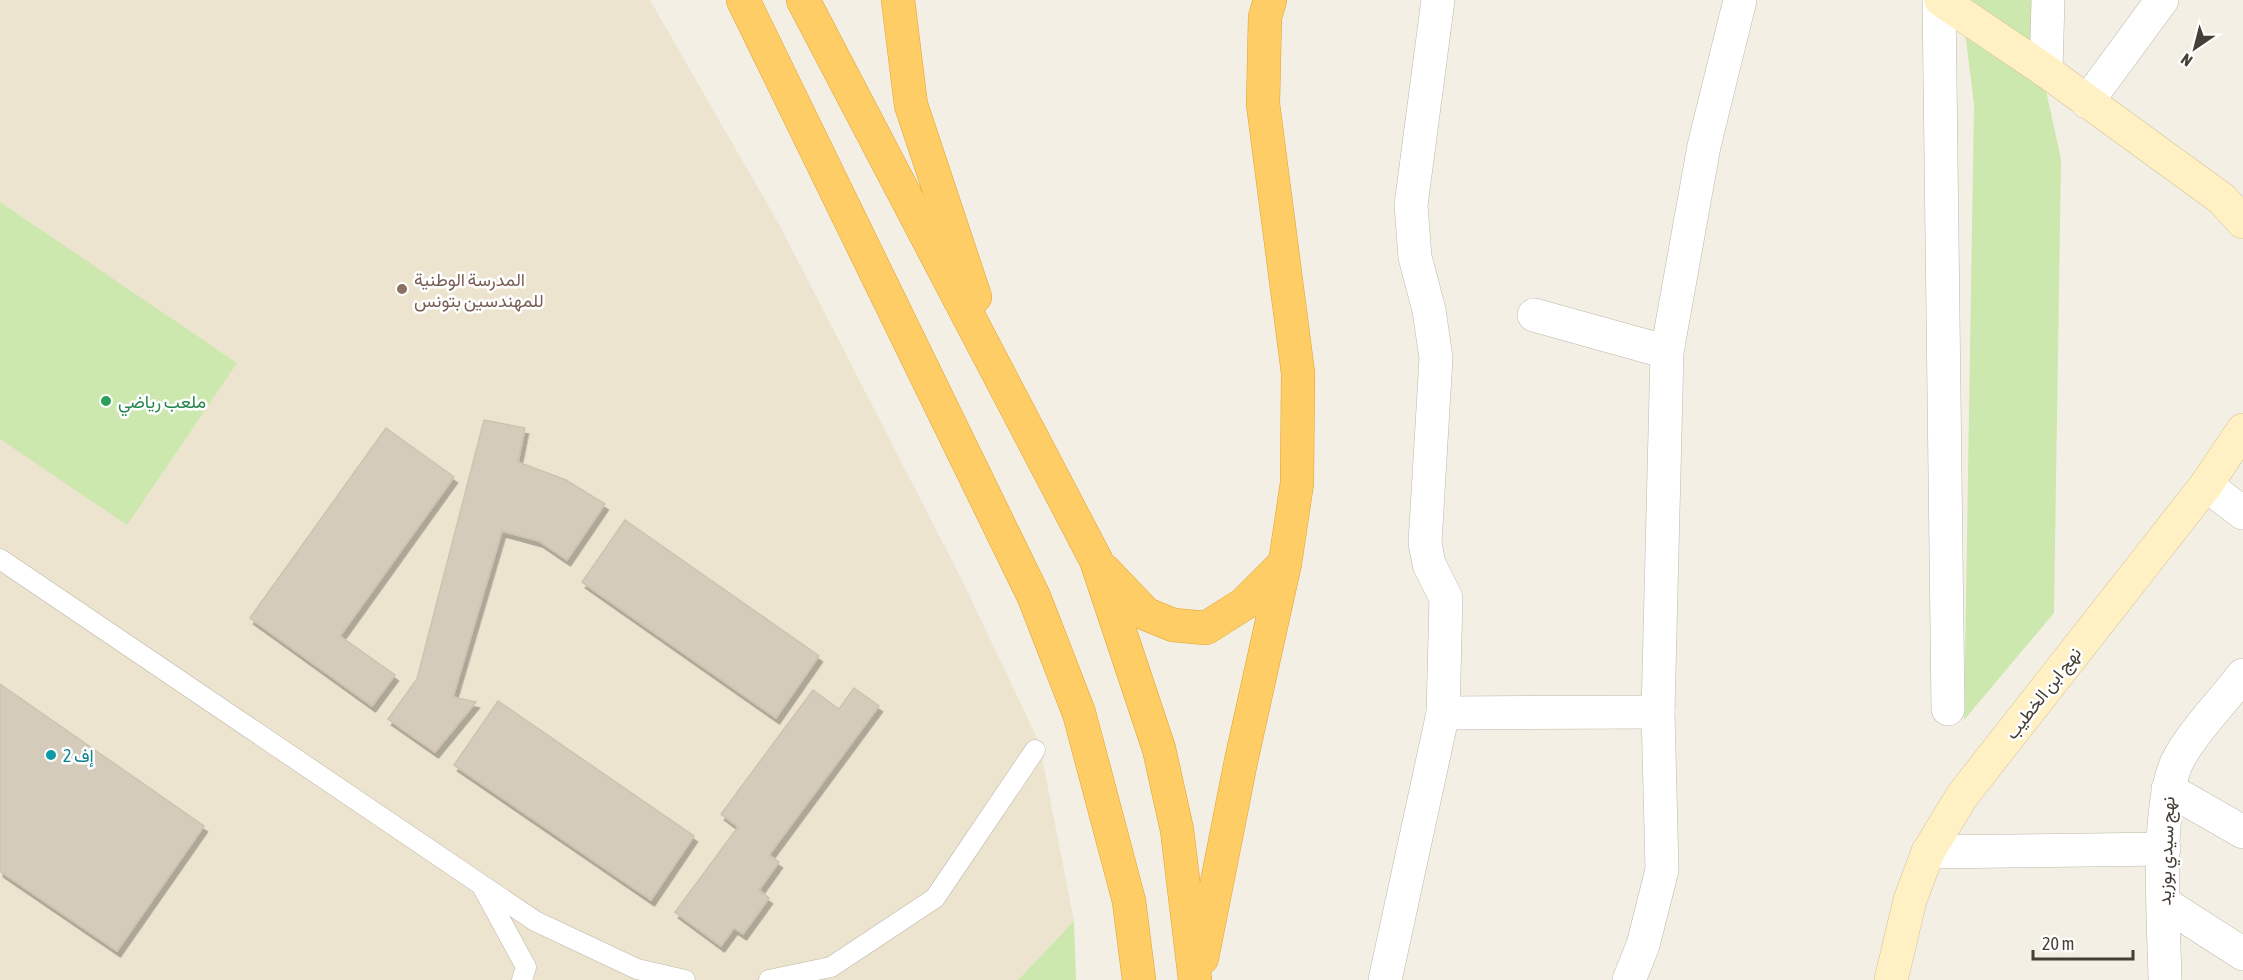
<svg xmlns="http://www.w3.org/2000/svg" width="2243" height="980" font-family="'Asap Condensed',Vazirmatn,sans-serif">
  <style>
    .education { fill: #ece4cf }
    .green { fill: #cde8ae }
    .building { fill: #d4cbbb; stroke: #cfc3ae; stroke-width: 1.5; filter: url(#shadow) }
    .lines { fill: none; stroke-linecap: round; stroke-linejoin: round }
    .lane-casing { stroke: #beb7a8; stroke-width: 21 }
    .street-casing { stroke: #beb7a8; stroke-width: 34 }
    .secondary-casing { stroke: #d3c395; stroke-width: 34 }
    .highway-casing { stroke: #dea234; stroke-width: 34 }
    .lane { stroke: #fff; stroke-width: 20 }
    .street { stroke: #fff; stroke-width: 33 }
    .secondary { stroke: #fff1c4; stroke-width: 33 }
    .highway { stroke: #fecd65; stroke-width: 33 }
    .education-dot { fill: #8d6e63; stroke: #fff; stroke-width: 2 }
    .leisure-dot { fill: #2e9e5b; stroke: #fff; stroke-width: 2 }
    .culture-dot { fill: #0f9aa8; stroke: #fff; stroke-width: 2 }
    .labels { text-anchor: middle; dominant-baseline: central; stroke-width: 5; stroke-linejoin: round; paint-order: stroke }
    .education-label { font-size: 18px; fill: #785e54; stroke: #fff; text-anchor: start }
    .leisure-label { font-size: 18px; fill: #27864d; stroke: #fff; text-anchor: start }
    .street-label { font-size: 18px; fill: #453f35; stroke: #fff }
    .culture-label { font-size: 18px; fill: #0d838f; stroke: #fff; text-anchor: start }
  </style>
  <defs>
    <filter id="shadow"><feDropShadow dx="3.5" dy="6" stdDeviation="0" flood-color="#0004"/></filter>
  </defs>
  <rect width="100%" height="100%" fill="#f3efe5"/>
  <path class="education" d="M0,0H650L780,226L961,578L1039,742L1074,921L1018,980H0Z"/>
  <g class="green">
    <path d="M1961,0H2035L2034,36L2061,159L2054,613L1964,720L1974,104Z"/>
    <path d="M0,202L237,363L127,525L0,439Z"/>
    <path d="M1074,921L1076,980H1018Z"/>
  </g>
  <g class="building">
    <path d="M484,420L525,428L518,462L566,480L605,504L567,560L539,541L502,531L453,697L476,702L435,752L388,719L417,679Z"/>
    <path d="M386,428L454,477L340,636L395,675L372,706L250,618Z"/>
    <path d="M625,520L819,656L776,718L582,582Z"/>
    <path d="M0,684L204,826L117,951L0,871Z"/>
    <path d="M854,688L879,706L769,855L779,862L759,890L769,898L743,934L734,928L721,946L675,912L738,827L721,814L813,690L839,709Z"/>
    <path d="M498,701L694,836L651,900L454,765Z"/>
  </g>
  <g class="lines">
    <defs>
      <g id="lane">
        <path d="M0,559L535,921L637,969L685,980"/>
        <path d="M482,886L526,967L522,980"/>
        <path d="M769,980L831,967L935,898L1035,750"/>
      </g>
      <g id="street">
        <path d="M1438,0L1411,205L1415,257L1429,310L1436,358L1425,543L1429,564L1446,598L1443,713"/>
        <path d="M1939,0L1948,709"/>
        <path d="M2046,71L2048,0"/>
        <path d="M2087,102L2162,0"/>
        <path d="M1534,315L1667,352"/>
        <path d="M2206,485L2243,513"/>
        <path d="M2168,789L2243,832"/>
        <path d="M1928,852L2164,849"/>
        <path d="M2164,903L2243,954"/>
        <path d="M1385,980L1443,713L1658,712"/>
        <path d="M1629,980L1643,945L1662,870L1658,712L1667,352L1704,146L1740,0"/>
        <path d="M2165,980C2164,925 2155,809 2177,762C2190,735 2224,700 2243,675"/>
      </g>
      <g id="secondary">
        <path d="M1941,0L2046,71L2222,199L2243,222"/>
        <path d="M1891,980L1910,900L1928,852L1962,796L2206,485L2243,430"/>
      </g>
      <g id="highway">
        <path d="M743,0L1034,597L1079,713L1129,901L1139,980"/>
        <path d="M803,0L1096,560L1159,749L1177,830L1195,980"/>
        <path d="M898,0L911,105L975,297"/>
        <path d="M1270,0L1265,17L1263,104L1298,373L1297,483L1285,563"/>
        <path d="M1104,570L1146,614L1173,625L1206,628L1244,604L1285,563L1241,761L1202,958"/>
      </g>
    </defs>
    <use href="#lane" class="lane-casing"/>
    <use href="#street" class="street-casing"/>
    <use href="#secondary" class="secondary-casing"/>
    <use href="#highway" class="highway-casing"/>
    <use href="#lane" class="lane"/>
    <use href="#street" class="street"/>
    <use href="#secondary" class="secondary"/>
    <use href="#highway" class="highway"/>
  </g>
  <circle class="education-dot" cx="402" cy="289" r="6"/>
  <circle class="leisure-dot" cx="106" cy="401" r="6"/>
  <circle class="culture-dot" cx="51" cy="755" r="6"/>
  <g class="labels">
    <g class="education-label">
      <text x="414" y="279">المدرسة الوطنية<tspan x="414" dy="21">للمهندسين بتونس</tspan></text>
    </g>
    <g class="leisure-label">
      <text x="118" y="401">ملعب رياضي</text>
    </g>
    <g class="street-label">
      <text transform="translate(2043 693) rotate(-52)">نهج ابن الخطيب</text>
      <text transform="translate(2166 851) rotate(-88)">نهج سيدي بوزيد</text>
    </g>
    <g class="culture-label">
      <text x="63" y="755">إف 2</text>
    </g>
  </g>
  <g transform="translate(2195 48) rotate(215)" stroke="#ffffff" stroke-width="4.5" paint-order="stroke">
  <path d="M0-4.5L10 22L0 15L-10 22Z" fill="#453f35"/>
  <text y="-9" font-size="16" font-weight="bold" text-anchor="middle" fill="#453f35">N</text>
  </g>
  <path d="M2033 950v9h100v-9" fill="none" stroke="#453f35" stroke-width="3"/>
  <text x="2042" y="950" font-size="18" fill="#453f35" stroke="#ffffff" stroke-width="4.5" paint-order="stroke">20 m</text>
</svg>
